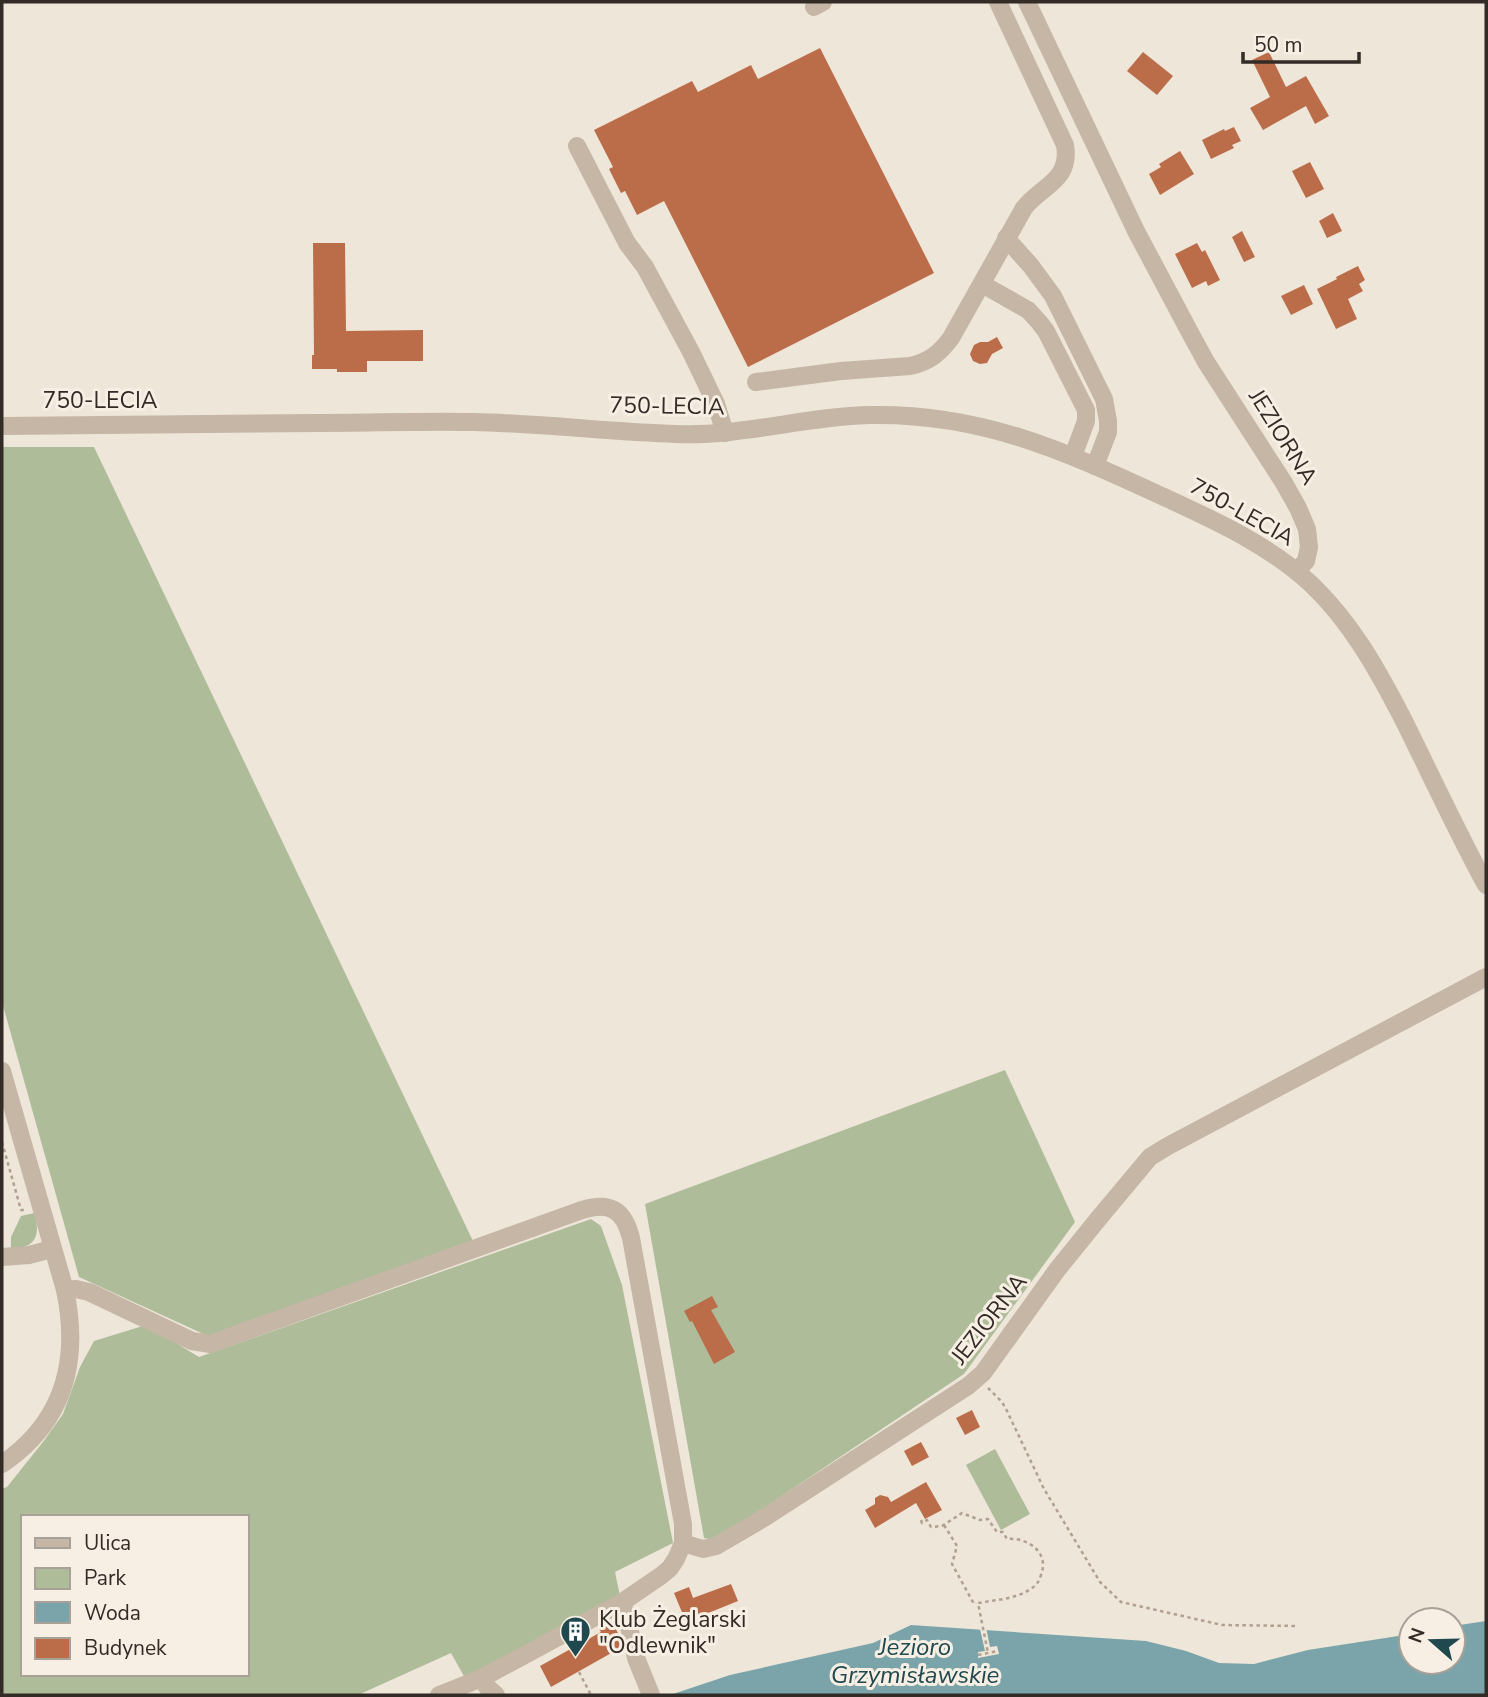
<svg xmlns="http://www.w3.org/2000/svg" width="1488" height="1697" font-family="'Nunito Sans',sans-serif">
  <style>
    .green { fill: #aebc9a; fill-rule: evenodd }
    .water { fill: #7aa4a9 }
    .pier { fill: #eee6d9 }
    .building { fill: #bb6d4a }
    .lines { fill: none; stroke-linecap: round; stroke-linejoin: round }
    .path { stroke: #b1a090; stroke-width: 2.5; stroke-dasharray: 3.5 3.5; stroke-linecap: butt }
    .minor { stroke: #c5b6a6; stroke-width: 18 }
    .labels { text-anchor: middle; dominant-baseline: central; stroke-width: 6; stroke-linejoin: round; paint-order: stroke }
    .street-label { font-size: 23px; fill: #322b26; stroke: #f7efe4 }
    .poi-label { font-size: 23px; fill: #322b26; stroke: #f7efe4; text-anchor: start }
    .water-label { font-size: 24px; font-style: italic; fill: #20494f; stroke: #f7efe4 }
  </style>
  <rect width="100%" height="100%" fill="#eee6d9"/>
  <g class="green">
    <path d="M2,447H94L473,1241L210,1337L79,1277L2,1002Z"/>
    <path d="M1005,1070L1075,1222L964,1374L716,1540L704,1538L645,1204Z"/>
    <path d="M34,1213C41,1235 36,1248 11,1249V1237L21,1216Z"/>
    <path d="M591,1219L601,1226L622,1285L673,1543L615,1572L620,1596L465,1678L451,1653L358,1695H2V1489L7,1487L43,1442L63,1414L80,1367L94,1341L146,1325L199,1357ZM23,1517H247V1674H23Z"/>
    <path d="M995,1449L1030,1514L1001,1530L966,1465Z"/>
  </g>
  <path class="water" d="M1486,1621V1695H670L730,1675L873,1643L911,1625L1146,1641L1186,1651L1219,1663L1254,1664L1308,1650L1411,1634V1662H1453V1626Z"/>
  <path class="pier" d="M986,1627L990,1647L997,1646L999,1654L978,1658V1652L985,1651L980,1629Z"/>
  <g class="building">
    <path d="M820,48L934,273L748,367L664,201L637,215L625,191L621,193L609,169L613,167L594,130L692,81L698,92L751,65L758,79Z"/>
    <path d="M1143,52L1173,76L1157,95L1127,71Z"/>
    <path d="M1269,52L1286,87L1306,76L1329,116L1315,124L1306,106L1263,130L1250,108L1270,97L1252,60Z"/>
    <path d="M1234,127L1241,141L1232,145L1234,148L1211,159L1202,140L1224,129L1225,131Z"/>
    <path d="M1180,151L1194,174L1160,195L1149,174L1161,167L1159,164Z"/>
    <path d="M1310,162L1324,189L1306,198L1292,171Z"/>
    <path d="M1333,213L1342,231L1327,238L1319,221Z"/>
    <path d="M1242,231L1255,257L1244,262L1232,237Z"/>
    <path d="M313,243H345L346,331L423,330V361H367V372H337V369H312V355H314Z"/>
    <path d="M1197,243L1202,252L1205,250L1220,280L1208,286L1206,281L1192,288L1175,254Z"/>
    <path d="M1358,266L1365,280L1359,284L1363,291L1348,299L1357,319L1336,329L1317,289L1337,279L1336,277Z"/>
    <path d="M1304,285L1313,304L1291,315L1281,296Z"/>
    <path d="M997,337L1003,348L992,354L987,363L980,364L973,361L970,354L974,345L980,342H988Z"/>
    <path d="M712,1296L718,1307L711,1310L735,1352L714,1364L692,1321L690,1322L684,1311Z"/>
    <path d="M972,1410L980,1427L965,1435L956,1418Z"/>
    <path d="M921,1442L929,1457L912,1466L904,1451Z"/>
    <path d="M926,1482L942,1510L925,1519L916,1503L875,1528L865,1510L875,1504V1498L880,1495L888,1497L891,1502Z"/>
    <path d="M731,1584L738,1601L686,1622L674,1593L689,1587L693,1598Z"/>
    <path d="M612,1622L619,1635L622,1647L551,1687L540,1666L601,1632L599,1629Z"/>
  </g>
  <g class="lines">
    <g class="path">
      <path d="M2,1142L21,1210H24"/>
      <path d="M988,1388L1002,1402L1007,1411L1044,1489L1100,1582L1121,1602L1222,1625L1298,1626"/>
      <path d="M921,1520L922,1523L927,1520L931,1527L942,1526L962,1513L980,1520L988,1519L997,1532H1003L1007,1539C1027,1537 1050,1552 1041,1575C1039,1581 1037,1585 1032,1588C1017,1599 995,1600 978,1603L988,1653"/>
      <path d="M944,1525L957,1546L952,1564L974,1604L976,1603"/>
      <path d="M978,1655L998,1651"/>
      <path d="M579,1672L591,1695"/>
    </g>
    <g class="minor">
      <path d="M1027,2L1136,231L1187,327L1206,362L1284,483L1298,508L1307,529L1309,547L1306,561L1297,571"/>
      <path d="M814,7L823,2"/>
      <path d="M577,146L627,243L645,267L691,352L716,404L725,433"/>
      <path d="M1006,238L1031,266L1053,296L1104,399L1108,421V432L1095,466"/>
      <path d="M982,284L1028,310L1039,322L1046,331L1086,410V421L1073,456"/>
      <path d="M756,382L841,371L910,366C929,362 940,353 951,338L1024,208C1042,185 1071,181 1065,145L998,2"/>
      <path d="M2,426C107,425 212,424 318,423C369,423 420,421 472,422C540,423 608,432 676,434C742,437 806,416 871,415C983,413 1066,452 1164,497C1216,521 1269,545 1311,584C1351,622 1377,669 1402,717C1430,773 1456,830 1486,885"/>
      <path d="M2,1071L65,1290C80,1361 64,1422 2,1464"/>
      <path d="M2,1257L29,1255L52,1249"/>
      <path d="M65,1290L76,1289L89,1292L192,1341L210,1344L582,1210C610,1201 624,1210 631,1238L683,1524V1543"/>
      <path d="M621,1603L626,1613L636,1658L651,1695"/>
      <path d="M482,1678L487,1687L496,1695"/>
      <path d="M439,1695L482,1678L621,1603L662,1575L670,1568L676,1559L683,1543L703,1549L716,1546L764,1518L968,1386L983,1373L1057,1270L1099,1218L1150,1157L1168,1146L1486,977"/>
    </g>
  </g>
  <defs>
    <symbol id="building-pin" viewBox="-11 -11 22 30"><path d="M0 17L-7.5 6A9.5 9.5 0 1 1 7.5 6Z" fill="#20494f" stroke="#f7efe4"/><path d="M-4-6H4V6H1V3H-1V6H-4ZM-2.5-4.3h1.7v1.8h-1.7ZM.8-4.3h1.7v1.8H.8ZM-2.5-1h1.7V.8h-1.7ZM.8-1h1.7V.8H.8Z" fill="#fff"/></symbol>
  </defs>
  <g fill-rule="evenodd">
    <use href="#building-pin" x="558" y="1614" width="35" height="47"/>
  </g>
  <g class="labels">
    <g class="street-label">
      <text x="100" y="400">750-LECIA</text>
      <text transform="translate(667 406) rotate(1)">750-LECIA</text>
      <text transform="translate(1283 437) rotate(58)">JEZIORNA</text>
      <text transform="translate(1242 512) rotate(29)">750-LECIA</text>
      <text transform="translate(989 1319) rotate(-52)">JEZIORNA</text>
    </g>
    <g class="poi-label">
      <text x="599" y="1619">Klub Żeglarski<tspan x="599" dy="26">"Odlewnik"</tspan></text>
    </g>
    <g class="water-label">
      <text x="915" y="1647">Jezioro<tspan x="915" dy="28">Grzymisławskie</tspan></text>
    </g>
  </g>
  <rect width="1488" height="1697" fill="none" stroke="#322b26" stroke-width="7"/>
  <rect x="21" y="1515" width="228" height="161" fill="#f7efe4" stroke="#a8a198" stroke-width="2"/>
  <rect x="35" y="1538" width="35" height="10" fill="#c5b6a6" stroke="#a8a198" stroke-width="2"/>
  <text x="84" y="1550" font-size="21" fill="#322b26">Ulica</text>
  <rect x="35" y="1568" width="35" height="21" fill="#aebc9a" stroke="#a8a198" stroke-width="2"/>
  <text x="84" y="1585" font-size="21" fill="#322b26">Park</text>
  <rect x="35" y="1602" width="35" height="21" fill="#7aa4a9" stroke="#a8a198" stroke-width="2"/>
  <text x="84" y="1620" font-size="21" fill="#322b26">Woda</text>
  <rect x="35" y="1638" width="35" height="21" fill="#bb6d4a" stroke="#a8a198" stroke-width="2"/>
  <text x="84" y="1655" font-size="21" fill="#322b26">Budynek</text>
  <g transform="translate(1432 1641) rotate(290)"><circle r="33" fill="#f7efe4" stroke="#a8a198" stroke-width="2"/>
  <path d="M0-5L12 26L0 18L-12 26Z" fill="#20494f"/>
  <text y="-10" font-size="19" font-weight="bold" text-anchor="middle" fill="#322b26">N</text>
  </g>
  <path d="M1243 52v10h116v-10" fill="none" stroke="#322b26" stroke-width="3.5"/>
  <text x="1254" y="52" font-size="21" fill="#322b26" stroke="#f7efe4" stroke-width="5" paint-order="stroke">50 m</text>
</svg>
